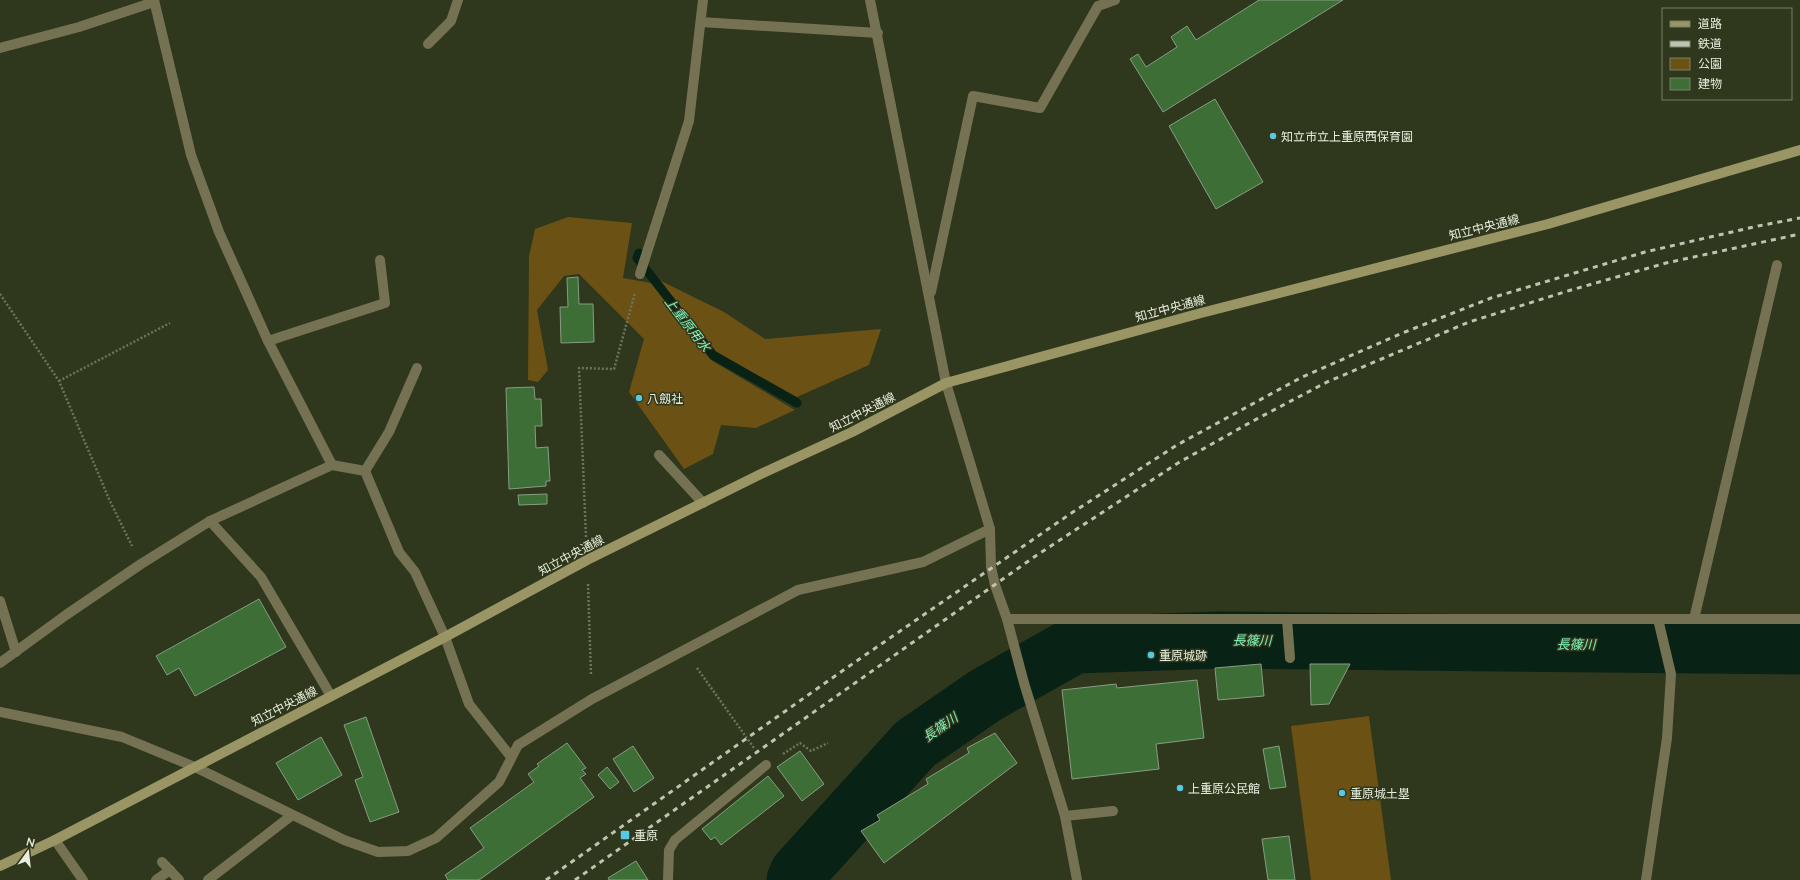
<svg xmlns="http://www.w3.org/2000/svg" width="1800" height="880" font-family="Lato,'Noto Sans JP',sans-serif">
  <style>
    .green { fill: #6b5113 }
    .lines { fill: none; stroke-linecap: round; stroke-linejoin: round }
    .stream { stroke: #082216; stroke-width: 9 }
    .river { stroke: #082216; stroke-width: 57 }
    .building { fill: #3d6e35; stroke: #889d84 }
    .path { stroke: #6c745c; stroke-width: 2.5; stroke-dasharray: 2 2; stroke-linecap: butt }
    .lane { stroke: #757253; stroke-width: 10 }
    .street { stroke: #757253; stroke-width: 10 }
    .secondary { stroke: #9a9564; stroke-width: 10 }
    .rail { stroke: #bec4b1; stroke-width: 3; stroke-dasharray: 5 5; stroke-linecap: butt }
    .poi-dot { fill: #58c9e3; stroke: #2f371c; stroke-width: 1.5 }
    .labels { text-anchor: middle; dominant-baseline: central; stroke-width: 3; stroke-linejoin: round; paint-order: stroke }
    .poi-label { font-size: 12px; fill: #e8eedd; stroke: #2f371c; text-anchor: start }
    .street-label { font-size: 12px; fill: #e8eedd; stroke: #2f371c }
    .water-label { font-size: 13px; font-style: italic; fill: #80efb6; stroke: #2f371c }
  </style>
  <rect width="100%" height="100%" fill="#2f371c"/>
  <g class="green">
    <path d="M568,217L632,223L623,278L651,283L711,360L795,410L756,428L721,425L713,454L684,469L629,392L644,339L579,274L564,276L537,310L548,370L538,382L528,380L529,256L535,229Z"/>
    <path d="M659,280L724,312L765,339L881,329L869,365L797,397L716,352Z"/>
    <path d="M1369,716L1391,880H1311L1291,726Z"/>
  </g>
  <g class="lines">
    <path class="stream" d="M639,253L637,258L713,355L797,403"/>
    <path class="river" d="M795,880L798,873L915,744L986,695L1075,645L1220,640L1800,646"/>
  </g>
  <g class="building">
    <path d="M1259,0H1343L1163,112L1130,59L1138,54L1146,67L1177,47L1171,37L1187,26L1196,40Z"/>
    <path d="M1215,99L1263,182L1216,209L1169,126Z"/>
    <path d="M578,277L579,304H593L594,342L561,343L560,307H568L567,278Z"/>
    <path d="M534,387L535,399H541L542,426H535L536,448L548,447L550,481H546V486L509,489L506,388Z"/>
    <path d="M547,494V504L519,505L518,495Z"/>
    <path d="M259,599L286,647L195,696L179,668L167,675L156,656Z"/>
    <path d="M1261,664L1264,696L1218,700L1215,668Z"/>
    <path d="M1310,664H1350L1329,704L1311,705Z"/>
    <path d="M1197,680L1204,738L1156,744L1159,769L1072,779L1062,690L1116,684L1117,688Z"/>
    <path d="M366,717L399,812L370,822L355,780L363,777L344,725Z"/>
    <path d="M995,733L1017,763L884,863L861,831L880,820L877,815L928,784L926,779L969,753L967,748Z"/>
    <path d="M321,737L342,775L298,800L276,763Z"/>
    <path d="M567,743L586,768L582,770L586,774L580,778L594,797L479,880H448L445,875L484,848L470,828L534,782L528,774L539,766L537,764Z"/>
    <path d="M633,746L654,778L634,792L613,759Z"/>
    <path d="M1279,746L1286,787L1270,789L1263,749Z"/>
    <path d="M800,751L824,784L802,801L777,767Z"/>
    <path d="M607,767L619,782L610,789L598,775Z"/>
    <path d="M768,776L784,796L721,845L715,837L711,840L702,829Z"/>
    <path d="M1289,836L1295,880H1268L1262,839Z"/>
    <path d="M636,861L648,880H609L608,878Z"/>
  </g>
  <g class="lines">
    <g class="path">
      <path d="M0,294L59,381L109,499L132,546"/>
      <path d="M59,381L170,323"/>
      <path d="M586,537L579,368L614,369L635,293"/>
      <path d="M588,584L591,675"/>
      <path d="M697,668L754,748"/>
      <path d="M783,754L800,743L811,751L828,743"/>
    </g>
    <g class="lane">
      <path d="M659,455L703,503"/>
      <path d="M1287,619L1290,658"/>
      <path d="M1065,816L1113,811"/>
    </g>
    <g class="street">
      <path d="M154,0L191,155L219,232L268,341L332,465"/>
      <path d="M870,0L946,383L990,529L991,567L995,585L1007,619L1024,683L1065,816L1077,880"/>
      <path d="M701,22L878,33"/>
      <path d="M428,44L451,21L458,0"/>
      <path d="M0,48L79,27L154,2"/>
      <path d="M640,274L689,121L703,0"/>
      <path d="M931,292L973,96L1040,108L1098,6L1115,0"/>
      <path d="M268,341L385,303L380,260"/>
      <path d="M365,471L389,432L417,368"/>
      <path d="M210,521L261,577L331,696"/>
      <path d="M0,601L16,652"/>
      <path d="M1007,619H1800"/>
      <path d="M1694,619L1777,265"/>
      <path d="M0,663L66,615L141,564L210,521L332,465L365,471L399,552L415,572L445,637L469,704L511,757"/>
      <path d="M0,712L122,737L195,767L344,840L378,852L408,851L436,838L499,782L518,745L592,699L798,590L923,562L990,529"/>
      <path d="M55,840L83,880"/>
      <path d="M162,862L179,880"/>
      <path d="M156,880L170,870"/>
      <path d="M208,880L291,816"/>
      <path d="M668,880L669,850L675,840L766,765"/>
      <path d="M1646,880L1667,738L1671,674L1658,619"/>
    </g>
    <path class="secondary" d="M0,866L55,840L445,637L587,560L763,473L852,432L946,383L1201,313L1548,224L1800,150"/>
    <g class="rail">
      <path d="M546,880L845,669L1070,514L1177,445L1302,377L1405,332L1491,298L1645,252L1758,226L1800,218"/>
      <path d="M575,880L1037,555L1178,463L1251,422L1327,382L1469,322L1571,290L1666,263L1800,234"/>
    </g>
  </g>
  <g class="poi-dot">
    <circle cx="1273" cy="136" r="4"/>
    <circle cx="639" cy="398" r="4"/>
    <circle cx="1151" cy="655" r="4"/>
    <circle cx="1180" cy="788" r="4"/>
    <circle cx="1342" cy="793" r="4"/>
    <rect x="620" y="830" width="10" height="10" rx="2"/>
  </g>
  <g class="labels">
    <g class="poi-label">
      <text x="1281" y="136">知立市立上重原西保育園</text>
      <text x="647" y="398">八劔社</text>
      <text x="1159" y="655">重原城跡</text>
      <text x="1188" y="788">上重原公民館</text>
      <text x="1350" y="793">重原城土塁</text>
      <text x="634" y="835">重原</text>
    </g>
    <g class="street-label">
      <text transform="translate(1484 227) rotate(-14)">知立中央通線</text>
      <text transform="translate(1170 308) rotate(-15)">知立中央通線</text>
      <text transform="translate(862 412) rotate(-27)">知立中央通線</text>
      <text transform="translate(571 555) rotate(-28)">知立中央通線</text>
      <text transform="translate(284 706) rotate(-27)">知立中央通線</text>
    </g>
    <g class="water-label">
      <text transform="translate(688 324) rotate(52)">上重原用水</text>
      <text transform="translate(1252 640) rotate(1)">長篠川</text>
      <text transform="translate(1576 644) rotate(1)">長篠川</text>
      <text transform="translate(940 727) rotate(-35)">長篠川</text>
    </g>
  </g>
  <rect x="1662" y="8" width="130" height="92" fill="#2f371c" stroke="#798069"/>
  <rect x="1670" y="21" width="20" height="6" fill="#9a9564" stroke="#798069"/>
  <text x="1698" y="28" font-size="12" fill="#e8eedd">道路</text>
  <rect x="1670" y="41" width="20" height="6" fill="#bec4b1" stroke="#798069"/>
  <text x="1698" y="48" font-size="12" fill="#e8eedd">鉄道</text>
  <rect x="1670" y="58" width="20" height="12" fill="#6b5113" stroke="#798069"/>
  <text x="1698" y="68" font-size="12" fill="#e8eedd">公園</text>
  <rect x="1670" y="78" width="20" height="12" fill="#3d6e35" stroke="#798069"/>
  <text x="1698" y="88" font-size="12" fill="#e8eedd">建物</text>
  <g transform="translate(28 852) rotate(15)" stroke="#2f371c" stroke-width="3" paint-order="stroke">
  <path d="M0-3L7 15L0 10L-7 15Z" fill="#e8eedd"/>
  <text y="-6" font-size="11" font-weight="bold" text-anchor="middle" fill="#e8eedd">N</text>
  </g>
</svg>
